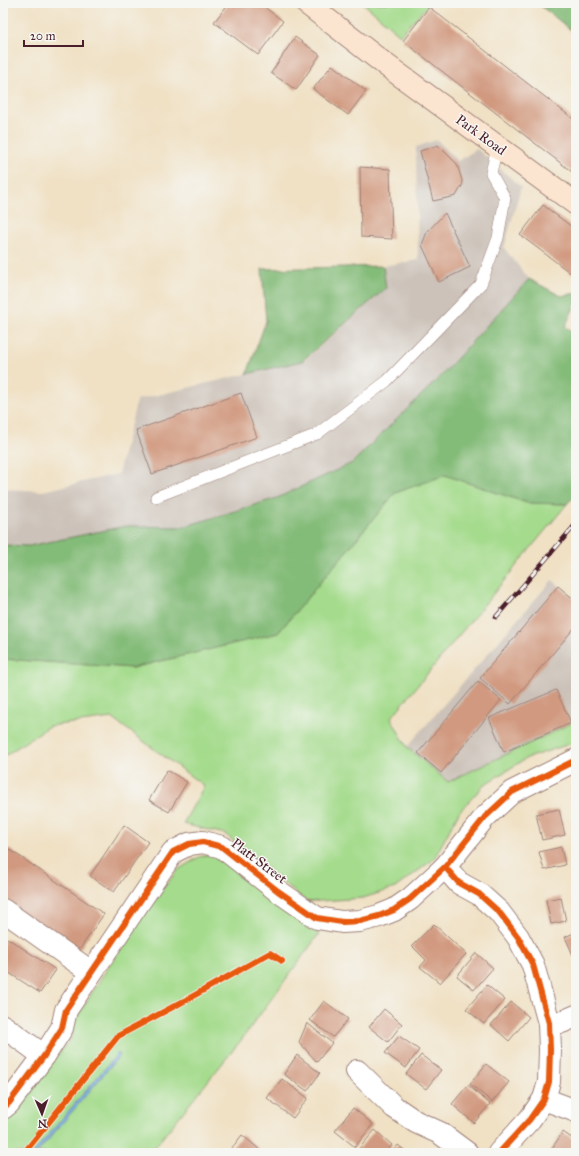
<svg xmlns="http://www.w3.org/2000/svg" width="579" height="1156" font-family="'IM FELL Great Primer',serif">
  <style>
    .industrial { fill: #ccc2b9 }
    .green { fill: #a4db8c; stroke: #777d5c }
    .forest { fill: #83bb78; stroke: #666d52 }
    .water { fill: #78b2e9; stroke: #61688a }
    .building { fill: #d19a80 }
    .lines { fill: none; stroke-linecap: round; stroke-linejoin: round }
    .lane-casing { stroke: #9d8078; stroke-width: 12 }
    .street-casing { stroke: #9d8078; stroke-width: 24 }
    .secondary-casing { stroke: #9d8078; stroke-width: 24 }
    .lane { stroke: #fff; stroke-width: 11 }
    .street { stroke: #fff; stroke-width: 22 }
    .secondary { stroke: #fce5d0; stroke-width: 22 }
    .rail-casing { stroke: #4a1f2b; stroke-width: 4.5 }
    .rail { stroke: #f6f6f2; stroke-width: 3; stroke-dasharray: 9; stroke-linecap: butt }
    .cycleway-casing { stroke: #f6f6f2; stroke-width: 8 }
    .cycleway { stroke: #e8590c; stroke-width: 6 }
    .labels { text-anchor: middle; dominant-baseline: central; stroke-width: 3; stroke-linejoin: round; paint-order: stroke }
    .street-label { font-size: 14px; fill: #4a1f2b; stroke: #f6f6f2 }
  </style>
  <rect width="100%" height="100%" fill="#f6f6f2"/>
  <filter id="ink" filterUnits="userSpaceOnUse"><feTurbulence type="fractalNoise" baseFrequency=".025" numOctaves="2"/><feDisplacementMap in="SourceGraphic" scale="8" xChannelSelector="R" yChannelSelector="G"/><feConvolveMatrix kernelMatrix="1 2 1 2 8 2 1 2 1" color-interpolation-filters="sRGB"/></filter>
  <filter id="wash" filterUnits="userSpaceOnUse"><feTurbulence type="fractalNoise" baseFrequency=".012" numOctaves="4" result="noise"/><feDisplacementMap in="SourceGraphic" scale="16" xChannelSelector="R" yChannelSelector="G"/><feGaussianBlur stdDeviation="0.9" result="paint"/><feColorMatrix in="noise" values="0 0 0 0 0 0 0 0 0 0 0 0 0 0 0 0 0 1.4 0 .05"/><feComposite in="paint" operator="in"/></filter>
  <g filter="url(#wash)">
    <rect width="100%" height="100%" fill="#f0e1c5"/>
    <g class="industrial">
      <path d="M437,140L458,161L477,149L521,187L504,248L529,279L443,374L352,463L277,498L183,527L126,526L29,546L3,545V489L43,491L118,474L137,400L305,360L386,288L383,266L418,260L416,147Z"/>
      <path d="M552,580L576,599V721L448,782L407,747Z"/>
    </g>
    <g class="green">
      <path d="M363,3H430L400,35Z"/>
      <path d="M445,475L527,503L567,504L391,718L407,747L448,782L576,721V742L527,758L485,784L459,812L434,859L395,888L363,898L307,902L225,834L183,824L204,786L112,718L49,726L3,757V659L132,668L278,633L395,493Z"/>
      <path d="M207,855L219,856L319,934L242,1039L150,1153H3V1122L71,1039L75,1020L125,940L160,892L179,869L199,857Z"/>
    </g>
    <g class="forest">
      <path d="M537,3H576V34Z"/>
      <path d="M383,266L386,288L302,361L247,374L266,321L262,269Z"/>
      <path d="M529,279L561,296L576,293V303L565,327L576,335V495L567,504L527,503L445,475L395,493L278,633L132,668L3,659V545L29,546L126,526L183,527L277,498L352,463L443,374Z"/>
    </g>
    <path class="water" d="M118,1053L120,1055L37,1153H33Z"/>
    <g id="blocks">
      <g class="building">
        <path d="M229,3H259L283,21L258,55L214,22Z"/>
        <path d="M429,7L576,121V175L403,41Z"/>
        <path d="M295,37L320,55L296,90L271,73Z"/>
        <path d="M332,65L366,91L348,115L313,89Z"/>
        <path d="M438,145L457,164L463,184L456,196L433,201L420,151Z"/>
        <path d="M360,167L390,169L392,239L361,237Z"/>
        <path d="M543,205L576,230V277L520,235Z"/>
        <path d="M445,213L470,267L439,282L422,245L427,232Z"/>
        <path d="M241,393L257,437L152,474L136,430Z"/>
        <path d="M558,586L576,601V626L510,704L480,678Z"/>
        <path d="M478,681L501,700L441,773L418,753Z"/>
        <path d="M556,690L571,723L504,752L489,718Z"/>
        <path d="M167,770L187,782L169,812L149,800Z"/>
        <path d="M559,809L565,835L542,840L536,814Z"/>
        <path d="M124,825L148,842L114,892L90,876Z"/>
        <path d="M3,845L104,914L77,953L3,902Z"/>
        <path d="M561,847L565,865L544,870L539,852Z"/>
        <path d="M561,897L566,921L551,924L546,900Z"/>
        <path d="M434,924L466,954L440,983L420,967L426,960L412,946Z"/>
        <path d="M576,932V956L574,957L565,937Z"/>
        <path d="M7,938L56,970L40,993L3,969V943Z"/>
        <path d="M476,953L493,968L474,990L457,976Z"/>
        <path d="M487,985L505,1000L484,1024L466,1009Z"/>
        <path d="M324,1001L348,1019L333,1037L310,1020Z"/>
        <path d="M511,1002L529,1017L509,1041L491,1025Z"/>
        <path d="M384,1009L402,1024L388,1042L369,1027Z"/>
        <path d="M307,1023L332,1043L317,1062L299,1042Z"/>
        <path d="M399,1036L419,1050L406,1068L385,1053Z"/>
        <path d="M297,1055L320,1073L307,1091L284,1074Z"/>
        <path d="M421,1055L441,1070L426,1089L406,1074Z"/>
        <path d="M486,1064L509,1082L492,1102L470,1084Z"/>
        <path d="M282,1079L308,1098L293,1118L267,1098Z"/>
        <path d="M468,1085L490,1104L474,1123L452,1104Z"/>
        <path d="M353,1108L373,1124L355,1147L335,1131Z"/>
        <path d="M375,1130L392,1145L385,1153H360L357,1151Z"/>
        <path d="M563,1132L576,1141V1153H553L550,1151Z"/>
        <path d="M242,1135L259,1149L256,1153H228Z"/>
        <path d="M398,1145L408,1153H391Z"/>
      </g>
    </g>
  </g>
  <g filter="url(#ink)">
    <use href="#blocks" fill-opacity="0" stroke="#9d8078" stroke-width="1"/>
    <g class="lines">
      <defs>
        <path id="lane" d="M156,497L317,434L387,381L481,284L498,238L505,198L491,173L497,147"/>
        <g id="street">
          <path d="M445,867L459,883L479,894L499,912L518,937L533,965L549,1023L550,1050L549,1082L544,1099L530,1119L499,1153"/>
          <path d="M3,910L91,972"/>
          <path d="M549,1023L562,1022L576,1016"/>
          <path d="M3,1026L44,1056"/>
          <path d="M357,1071L394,1107L416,1122L440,1133L467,1153"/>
          <path d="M544,1099L576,1111"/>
          <path d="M3,1108L9,1103L44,1056L62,1028L66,1010L173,852L189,844L203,842L222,847L278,891L317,918L342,922L360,921L379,916L394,910L410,899L445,867L485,817L512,792L576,760"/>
        </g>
        <path id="secondary" d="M306,3L386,65L576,204"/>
      </defs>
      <use href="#lane" class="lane-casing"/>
      <use href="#street" class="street-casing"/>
      <use href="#secondary" class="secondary-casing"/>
      <use href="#lane" class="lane"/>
      <use href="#street" class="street"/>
      <use href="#secondary" class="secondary"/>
      <defs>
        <path id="rail" d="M496,617L576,524"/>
      </defs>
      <use href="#rail" class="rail-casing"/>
      <use href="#rail" class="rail"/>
      <defs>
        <g id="cycleway">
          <path d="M445,867L459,883L479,894L499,912L518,937L533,965L549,1023L550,1050L549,1082L544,1099L530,1119L499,1153"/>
          <path d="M3,1108L9,1103L44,1056L62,1028L66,1010L173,852L189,844L203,842L222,847L278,891L317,918L342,922L360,921L379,916L394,910L410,899L445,867L485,817L512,792L576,760"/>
          <path d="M24,1153L118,1036L186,1000L270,953L282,961"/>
        </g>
      </defs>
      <use href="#cycleway" class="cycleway-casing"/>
      <use href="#cycleway" class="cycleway"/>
    </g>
  </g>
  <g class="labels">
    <g class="street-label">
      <text transform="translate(481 135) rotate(36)">Park Road</text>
      <text transform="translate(259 861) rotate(37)">Platt Street</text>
    </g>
  </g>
  <rect width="579" height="1156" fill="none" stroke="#f6f6f2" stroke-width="16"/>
  <g transform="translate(42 1114) rotate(178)" stroke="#f6f6f2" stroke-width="3" paint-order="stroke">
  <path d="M0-3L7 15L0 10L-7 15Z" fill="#4a1f2b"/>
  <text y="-6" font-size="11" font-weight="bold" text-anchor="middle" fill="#4a1f2b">N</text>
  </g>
  <path d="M24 40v6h59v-6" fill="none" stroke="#4a1f2b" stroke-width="2"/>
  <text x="30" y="40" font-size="12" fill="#4a1f2b" stroke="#f6f6f2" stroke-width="3" paint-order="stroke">20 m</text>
</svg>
